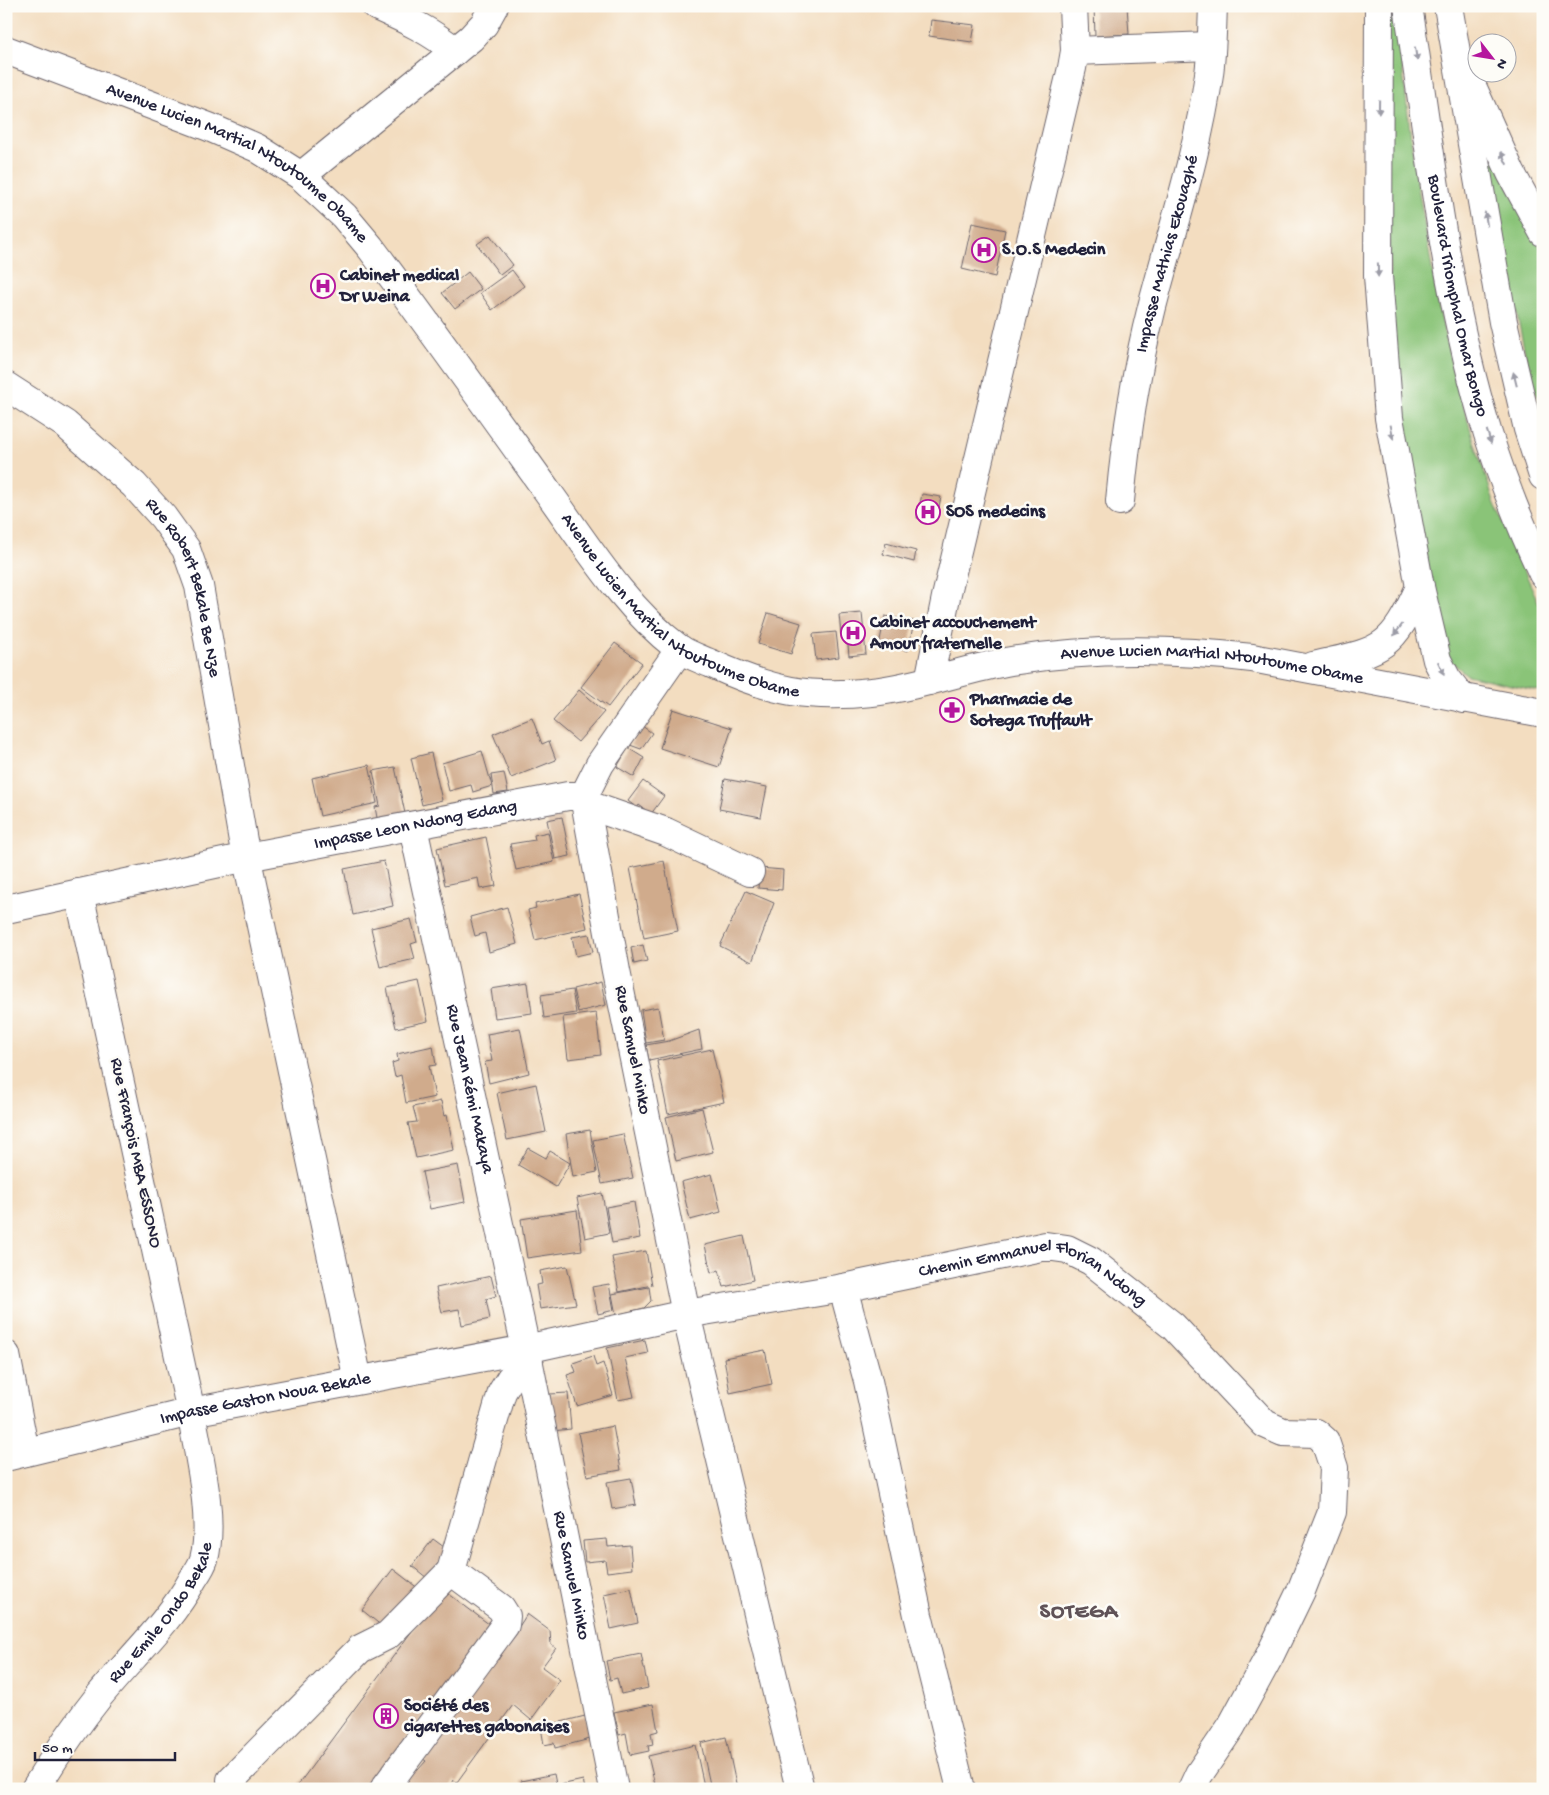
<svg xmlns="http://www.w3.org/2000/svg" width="1549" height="1795" font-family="'Gochi Hand',sans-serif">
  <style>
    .green { fill: #8ac478; stroke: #56735a }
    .building { fill: #d0ab8c }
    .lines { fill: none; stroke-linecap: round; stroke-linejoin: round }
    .minor-casing { stroke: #6b636a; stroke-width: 30 }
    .major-casing { stroke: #6b636a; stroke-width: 30 }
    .minor { stroke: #fff; stroke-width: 28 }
    .major { stroke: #fff; stroke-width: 28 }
    .oneway { fill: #9c9ca7 }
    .labels { text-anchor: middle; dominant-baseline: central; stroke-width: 5; stroke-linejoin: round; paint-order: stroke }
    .street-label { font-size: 18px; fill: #22223b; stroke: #fdfcf7 }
    .poi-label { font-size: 18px; font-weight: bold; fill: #22223b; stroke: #fdfcf7; text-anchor: start }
    .district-label { font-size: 22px; font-weight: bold; letter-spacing: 1px; fill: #5f5257; stroke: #fdfcf7 }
  </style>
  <rect width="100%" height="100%" fill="#fdfcf7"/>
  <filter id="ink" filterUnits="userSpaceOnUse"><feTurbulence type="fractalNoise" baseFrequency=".02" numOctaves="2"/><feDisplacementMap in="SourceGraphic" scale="10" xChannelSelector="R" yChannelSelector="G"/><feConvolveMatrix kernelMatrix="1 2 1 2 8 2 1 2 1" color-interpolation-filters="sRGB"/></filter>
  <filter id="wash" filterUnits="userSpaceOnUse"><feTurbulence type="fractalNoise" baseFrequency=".0096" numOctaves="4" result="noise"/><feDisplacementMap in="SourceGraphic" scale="20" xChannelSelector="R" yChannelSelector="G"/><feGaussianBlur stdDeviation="1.12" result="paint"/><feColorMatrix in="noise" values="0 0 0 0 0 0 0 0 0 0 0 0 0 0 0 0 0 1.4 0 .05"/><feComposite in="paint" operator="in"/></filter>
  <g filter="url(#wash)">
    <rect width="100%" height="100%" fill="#f3ddc0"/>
    <g class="green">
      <path d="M1396,15L1414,163L1438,304L1454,375L1475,444L1495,504L1543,613V692L1467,675L1447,658C1428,562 1405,466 1396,368C1385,252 1388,133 1387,17Z"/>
      <path d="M1489,150L1543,253V417L1525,353L1509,276Z"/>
    </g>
    <g id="blocks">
      <g class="building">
        <path d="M1094,6H1127L1129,34L1095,36Z"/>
        <path d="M931,20L975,25L972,42L929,36Z"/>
        <path d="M972,223L1005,230L995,277L962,269Z"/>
        <path d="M490,235L513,265L500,275L477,244Z"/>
        <path d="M512,270L524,286L492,310L480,293Z"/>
        <path d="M468,272L481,289L455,309L442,293Z"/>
        <path d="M922,494L941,497L936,521L917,518Z"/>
        <path d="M886,543L916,551L914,562L883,554Z"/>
        <path d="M768,613L801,623L791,654L758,644Z"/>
        <path d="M862,613L866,654L849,656L847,634H841L839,615Z"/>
        <path d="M885,616L914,621L908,651L879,645Z"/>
        <path d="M836,632L839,657L816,660L813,634Z"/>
        <path d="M615,643L642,663L608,707L581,687Z"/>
        <path d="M579,690L604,712L578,742L553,721Z"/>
        <path d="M673,709L732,728L719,767L660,748Z"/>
        <path d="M532,718L542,744L549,741L556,760L511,778L493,734Z"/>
        <path d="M642,726L652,733L641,749L630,745Z"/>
        <path d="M628,748L644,758L634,777L617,767Z"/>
        <path d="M482,751L492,786L473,792L471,785L449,791L442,763Z"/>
        <path d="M431,753L442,800L422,805L411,758Z"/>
        <path d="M369,765L377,803L320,816L312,778Z"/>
        <path d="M395,767L406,818L378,823L375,807L380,806L373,771Z"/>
        <path d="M504,773L508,792L494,794L491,775Z"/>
        <path d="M725,779L767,787L761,817L719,809Z"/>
        <path d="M643,781L664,796L651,814L639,805L637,808L628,801Z"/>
        <path d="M562,817L570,856L555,859L547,820Z"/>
        <path d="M548,832L554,862L516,870L510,844L535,840L534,835Z"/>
        <path d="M486,837L496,886L480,889L478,878L445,885L437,848Z"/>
        <path d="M384,861L393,906L353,915L344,869Z"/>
        <path d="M664,861L678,931L644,938L630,868Z"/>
        <path d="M760,868L783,870L782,890L758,888Z"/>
        <path d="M746,891L774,903L752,962L720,946Z"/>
        <path d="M579,894L587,928L535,940L528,910L536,908L535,904Z"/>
        <path d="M507,907L517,944L489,952L485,933L475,936L470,917Z"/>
        <path d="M411,919L417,942L411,944L415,959L380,967L371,928Z"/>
        <path d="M589,934L593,952L576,956L572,937Z"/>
        <path d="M643,945L647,961L634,964L631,948Z"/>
        <path d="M419,981L428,1021L396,1028L387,988Z"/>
        <path d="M601,982L606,1005L578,1012L573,989Z"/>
        <path d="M528,983L532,1013L495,1018L491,989Z"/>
        <path d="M572,990L576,1013L544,1018L541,995Z"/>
        <path d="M658,1007L664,1040L646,1043L641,1010Z"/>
        <path d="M596,1013L601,1055L568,1059L563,1017Z"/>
        <path d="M520,1028L529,1073L489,1083L485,1062L492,1061L487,1034Z"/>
        <path d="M699,1030L702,1049L649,1060L646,1045L669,1041Z"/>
        <path d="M433,1046L436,1065L429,1066L435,1097L406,1103L401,1075L395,1077L392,1063L398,1061L397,1054Z"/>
        <path d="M712,1049L724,1102L668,1114L657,1061Z"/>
        <path d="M536,1084L546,1132L507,1140L497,1093Z"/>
        <path d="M441,1101L444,1116L447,1115L454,1150L416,1158L408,1123L417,1122L413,1107Z"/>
        <path d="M702,1108L713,1152L676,1161L666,1117Z"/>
        <path d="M590,1130L597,1172L573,1177L566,1134Z"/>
        <path d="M623,1134L633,1178L602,1184L593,1140Z"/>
        <path d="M528,1148L546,1158L550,1151L570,1163L556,1187L518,1165Z"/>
        <path d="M458,1165L465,1202L430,1209L422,1172Z"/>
        <path d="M712,1174L721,1212L690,1220L681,1182Z"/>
        <path d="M602,1193L609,1233L585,1238L577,1198Z"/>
        <path d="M634,1202L640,1238L612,1243L606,1207Z"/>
        <path d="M577,1210L582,1250L527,1258L521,1219Z"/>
        <path d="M744,1236L753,1280L724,1287L719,1270L711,1273L705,1245Z"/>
        <path d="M646,1251L652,1285L619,1292L612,1257Z"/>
        <path d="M567,1266L576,1304L540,1309L536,1285L542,1284L540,1271Z"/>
        <path d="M491,1276L496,1296L486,1299L490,1319L462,1325L459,1309L442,1312L436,1288Z"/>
        <path d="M609,1284L614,1310L598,1314L592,1287Z"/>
        <path d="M649,1287L651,1301L644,1308L616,1315L612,1294Z"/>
        <path d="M645,1340L648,1353L625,1358L634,1397L618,1400L607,1348Z"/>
        <path d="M765,1350L772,1384L730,1393L724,1358Z"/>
        <path d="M593,1356L596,1366L603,1363L613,1395L577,1406L567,1375L576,1372L573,1363Z"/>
        <path d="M568,1393L571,1429L552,1431L550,1394Z"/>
        <path d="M613,1426L621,1470L587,1476L578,1433Z"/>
        <path d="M631,1478L636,1505L612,1509L607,1482Z"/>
        <path d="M433,1539L448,1550L427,1578L412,1566Z"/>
        <path d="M607,1539L608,1547L630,1545L632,1569L607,1572L605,1560L585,1562L583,1541Z"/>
        <path d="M393,1569L419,1589L388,1631L362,1610Z"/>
        <path d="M631,1588L638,1623L611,1629L604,1594Z"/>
        <path d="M445,1591L494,1628L477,1643L368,1789H295L429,1608Z"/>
        <path d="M527,1614L550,1631L551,1645L556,1648L542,1667L560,1680L531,1720L513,1705L457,1782L453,1780L448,1789H399L415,1768L418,1770L426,1761L422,1758L496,1658L498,1660Z"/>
        <path d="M641,1654L648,1688L621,1694L617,1678L610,1680L606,1661Z"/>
        <path d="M653,1704L658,1731L651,1733L653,1745L648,1746L649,1751L630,1755L626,1733L619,1735L614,1712Z"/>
        <path d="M585,1716L590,1739L555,1748L554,1743L544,1745L541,1727Z"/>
        <path d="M726,1737L737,1789H711L701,1743Z"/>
        <path d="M695,1745L704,1786L692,1789H656L648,1756Z"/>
        <path d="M554,1774L557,1789H523L521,1781Z"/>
        <path d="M583,1780L585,1789H560V1785Z"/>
      </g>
    </g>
  </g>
  <g filter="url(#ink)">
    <use href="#blocks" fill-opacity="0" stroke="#6b636a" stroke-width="1"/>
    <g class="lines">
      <defs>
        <g id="minor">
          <path d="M376,6C405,19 431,31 455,51"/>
          <path d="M1075,51L1211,46"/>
          <path d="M301,176L471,38L484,24L494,6"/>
          <path id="s1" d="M6,386L65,424L134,485L163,517L186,549L199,586L243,841L358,1380"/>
          <path id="s2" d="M1120,501C1126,436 1136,370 1152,307C1172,230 1198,153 1209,74C1212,52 1212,29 1213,6"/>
          <path d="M929,681L946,597L1072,68L1075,51L1073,6"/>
          <path d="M585,804L666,832L750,872"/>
          <path id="s3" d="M413,827L526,1349L614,1789"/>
          <path id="s4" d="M6,909L247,857L568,796H584"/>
          <path d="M843,1288L868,1381L918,1615L961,1789"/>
          <path d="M6,1355L25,1452"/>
          <path id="s5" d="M6,1457L191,1412L526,1349L686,1314L616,971L584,796L600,764L680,649"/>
          <path d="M231,1780L360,1649L388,1635L451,1571"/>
          <path id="s6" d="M35,1789C55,1756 76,1725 100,1695C131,1657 169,1623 193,1579C197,1573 202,1566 204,1559C215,1519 198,1453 191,1412L79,893"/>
          <path d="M384,1789L505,1625L506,1616L501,1608L451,1571L502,1392L510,1379L529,1363"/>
          <path id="s7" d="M800,1789L686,1314L843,1288L1046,1246L1067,1249L1091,1261L1173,1326L1265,1424L1283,1432L1316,1433L1325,1441L1334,1468L1332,1512L1301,1591L1270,1655L1231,1727L1199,1774L1192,1789"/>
        </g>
        <g id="major">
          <path d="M1379,6L1378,276L1389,418L1420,587L1437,660L1447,679L1463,699"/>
          <path id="s8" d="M1408,6C1430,146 1446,299 1488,434C1503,482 1522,529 1543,574"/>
          <path d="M1448,6L1503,322L1528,429L1543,476"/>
          <path id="s9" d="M6,50L209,127L257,148L301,176L344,216L370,247C431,328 489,410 548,492C587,546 624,607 678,648C688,655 701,659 712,664C771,691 808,699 872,692C919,687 964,669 1011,661C1090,648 1174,649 1252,658L1543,713"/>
          <path d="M1471,84L1511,173L1543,232"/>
          <path d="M1313,666C1381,650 1390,653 1420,587"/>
        </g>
      </defs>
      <use href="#minor" class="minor-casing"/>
      <use href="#major" class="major-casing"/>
      <use href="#minor" class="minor"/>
      <use href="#major" class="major"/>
    </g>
    <defs><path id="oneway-solid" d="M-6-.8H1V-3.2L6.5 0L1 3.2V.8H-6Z" transform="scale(1.25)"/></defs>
    <g class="oneway">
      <use href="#oneway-solid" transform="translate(1416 54) rotate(81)"/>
      <use href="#oneway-solid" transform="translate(1379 107) rotate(91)"/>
      <use href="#oneway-solid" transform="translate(1504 158) rotate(-115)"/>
      <use href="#oneway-solid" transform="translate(1486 219) rotate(-99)"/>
      <use href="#oneway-solid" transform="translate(1378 270) rotate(89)"/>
      <use href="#oneway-solid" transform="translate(1515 379) rotate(-104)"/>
      <use href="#oneway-solid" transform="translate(1392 432) rotate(79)"/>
      <use href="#oneway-solid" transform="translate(1489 437) rotate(72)"/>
      <use href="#oneway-solid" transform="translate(1398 630) rotate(127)"/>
      <use href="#oneway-solid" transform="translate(1441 668) rotate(65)"/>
    </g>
  </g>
  <defs>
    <symbol id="hospital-ring" viewBox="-11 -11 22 22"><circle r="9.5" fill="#fdfcf7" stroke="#b5179e" stroke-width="1.5"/><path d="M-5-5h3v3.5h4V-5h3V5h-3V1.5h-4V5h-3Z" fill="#b5179e"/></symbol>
    <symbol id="pharmacy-ring" viewBox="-11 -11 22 22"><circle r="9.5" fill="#fdfcf7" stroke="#b5179e" stroke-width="1.5"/><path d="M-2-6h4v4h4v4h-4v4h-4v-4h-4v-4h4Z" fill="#b5179e"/></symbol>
    <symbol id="building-ring" viewBox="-11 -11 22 22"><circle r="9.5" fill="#fdfcf7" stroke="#b5179e" stroke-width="1.5"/><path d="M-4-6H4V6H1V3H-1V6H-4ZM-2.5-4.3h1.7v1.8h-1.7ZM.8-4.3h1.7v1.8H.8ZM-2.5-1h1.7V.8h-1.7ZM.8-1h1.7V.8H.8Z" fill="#b5179e"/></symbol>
  </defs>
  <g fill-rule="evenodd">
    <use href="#hospital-ring" x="970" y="236" width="28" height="28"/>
    <use href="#hospital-ring" x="309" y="272" width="28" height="28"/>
    <use href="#hospital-ring" x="914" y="498" width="28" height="28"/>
    <use href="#hospital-ring" x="839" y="619" width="28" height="28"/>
    <use href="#pharmacy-ring" x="938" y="696" width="28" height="28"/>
    <use href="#building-ring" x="372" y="1702" width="28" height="28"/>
  </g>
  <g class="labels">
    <g class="street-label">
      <text stroke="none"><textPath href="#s9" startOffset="260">Avenue Lucien Martial Ntoutoume Obame</textPath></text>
      <text stroke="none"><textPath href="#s2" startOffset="252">Impasse Mathias Ekouaghé</textPath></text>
      <text stroke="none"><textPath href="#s8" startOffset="294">Boulevard Triomphal Omar Bongo</textPath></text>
      <text stroke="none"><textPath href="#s1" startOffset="280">Rue Robert Bekale Be Nze</textPath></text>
      <text stroke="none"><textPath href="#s9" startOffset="905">Avenue Lucien Martial Ntoutoume Obame</textPath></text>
      <text stroke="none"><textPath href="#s9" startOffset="1475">Avenue Lucien Martial Ntoutoume Obame</textPath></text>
      <text stroke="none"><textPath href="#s4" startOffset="418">Impasse Leon Ndong Edang</textPath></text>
      <text transform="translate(632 1050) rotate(79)">Rue Samuel Minko</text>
      <text stroke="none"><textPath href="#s3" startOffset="268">Rue Jean Rémi Makaya</textPath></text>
      <text transform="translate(135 1153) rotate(78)">Rue François MBA ESSONO</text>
      <text stroke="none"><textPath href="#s7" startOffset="848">Chemin Emmanuel Florian Ndong</textPath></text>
      <text stroke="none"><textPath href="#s5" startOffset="266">Impasse Gaston Noua Bekale</textPath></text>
      <text stroke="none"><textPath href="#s3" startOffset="765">Rue Samuel Minko</textPath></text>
      <text stroke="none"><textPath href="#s6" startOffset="218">Rue Emile Ondo Bekale</textPath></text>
    </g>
    <g class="poi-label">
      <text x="1002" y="250">S.O.S Medecin</text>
      <text x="340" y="276">Cabinet medical<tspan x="340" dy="21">Dr Weina</tspan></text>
      <text x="946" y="512">SOS medecins</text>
      <text x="870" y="623">Cabinet accouchement<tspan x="870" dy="21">Amour fraternelle</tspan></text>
      <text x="970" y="700">Pharmacie de<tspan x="970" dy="21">Sotega Truffault</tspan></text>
      <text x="404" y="1706">Société des<tspan x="404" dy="21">cigarettes gabonaises</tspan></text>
    </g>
    <g class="district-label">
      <text x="1079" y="1613">SOTEGA</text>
    </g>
  </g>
  <rect width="1549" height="1795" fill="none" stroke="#fdfcf7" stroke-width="25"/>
  <g transform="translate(1492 58) rotate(121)"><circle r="24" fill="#fdfcf7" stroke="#a5a5ac"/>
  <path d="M0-4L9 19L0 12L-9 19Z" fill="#b5179e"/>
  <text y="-8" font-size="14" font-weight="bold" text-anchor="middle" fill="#22223b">N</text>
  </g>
  <path d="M35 1752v8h140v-8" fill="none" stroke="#22223b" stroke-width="2.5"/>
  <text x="42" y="1752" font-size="15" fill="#22223b" stroke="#fdfcf7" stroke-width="4" paint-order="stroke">50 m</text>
</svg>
